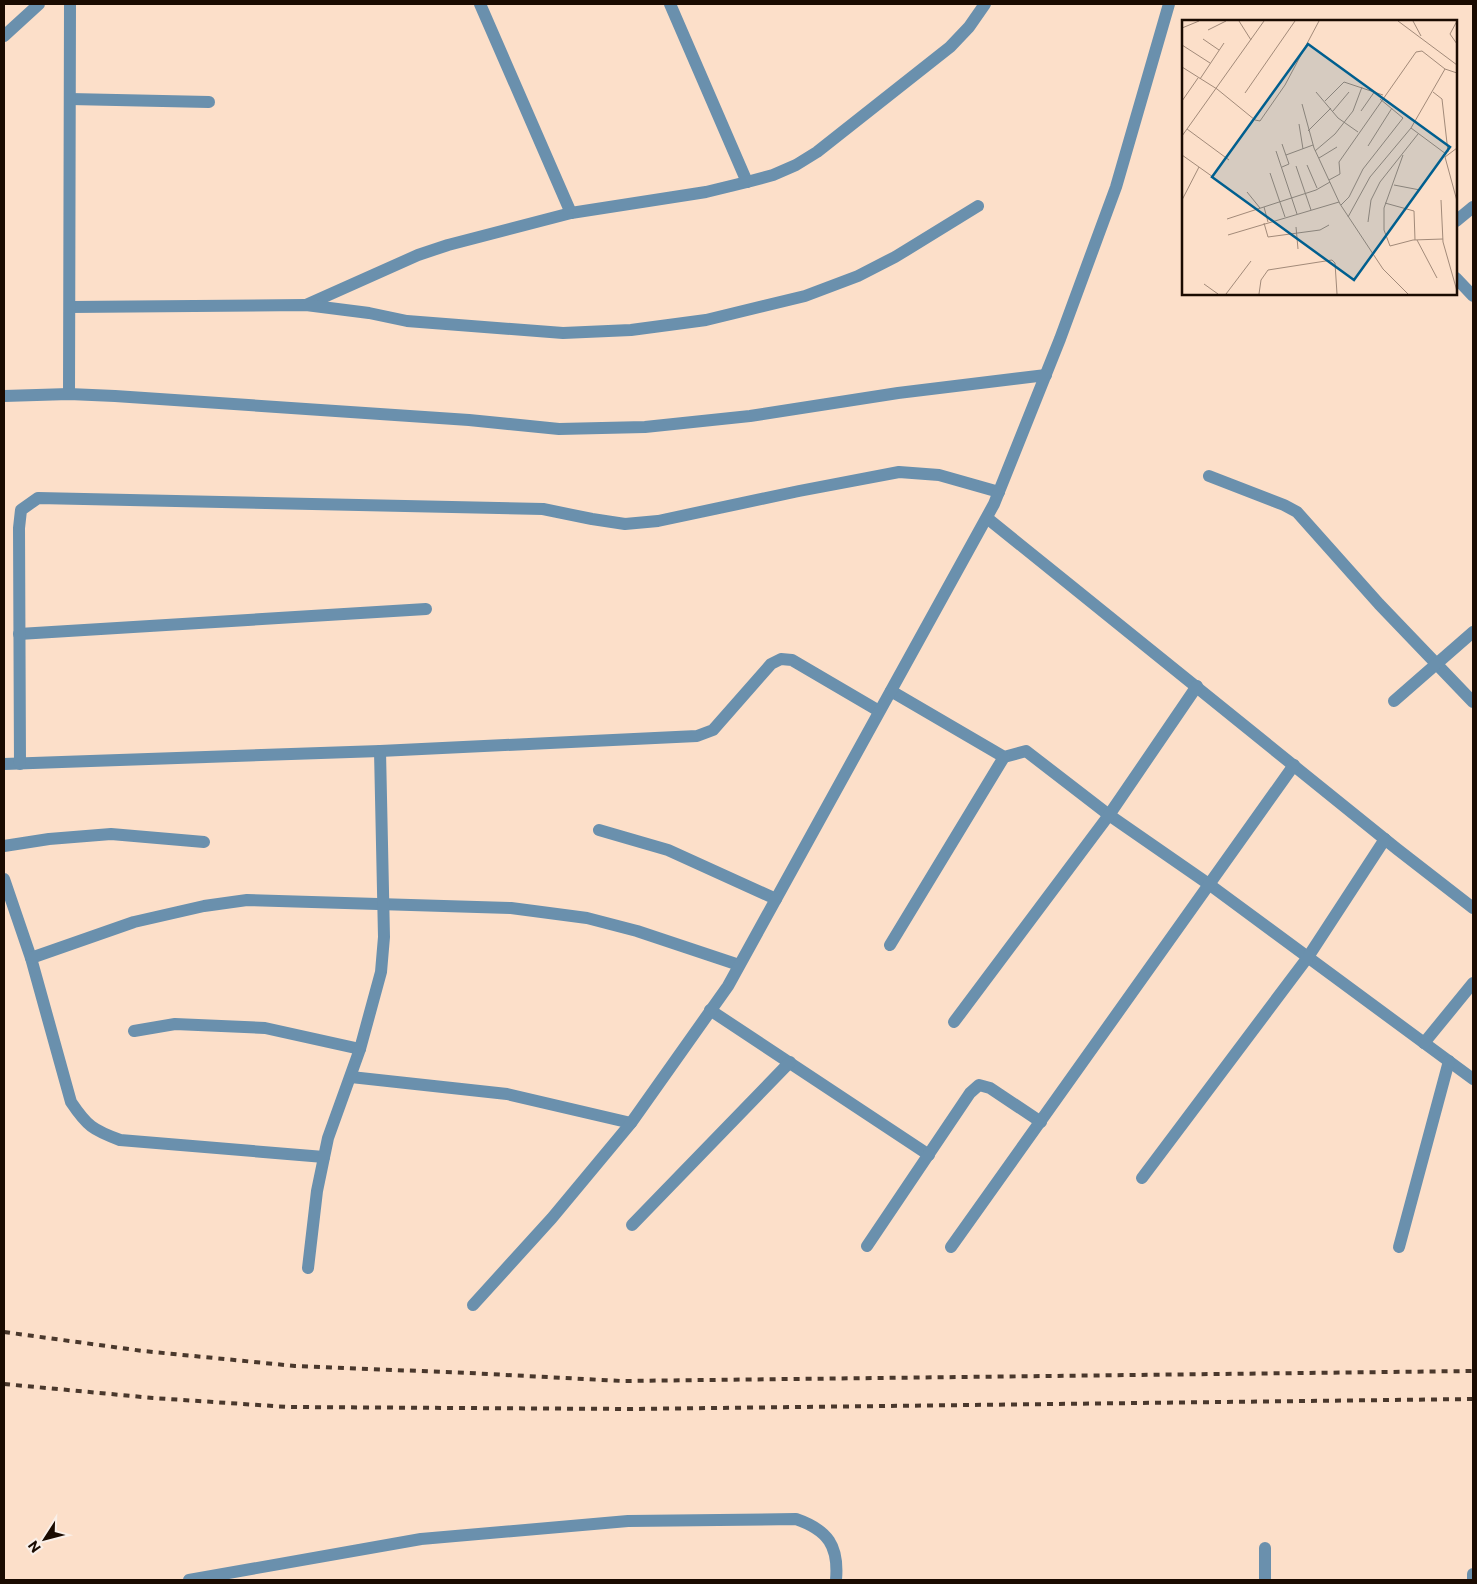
<svg xmlns="http://www.w3.org/2000/svg" width="1477" height="1584" font-family="Commissioner,sans-serif">
  <style>
    .lines { fill: none; stroke-linecap: round; stroke-linejoin: round }
    .street { stroke: #6a90ad; stroke-width: 12 }
    .rail { stroke: #4a382c; stroke-width: 4; stroke-dasharray: 6 6; stroke-linecap: butt }
    .inset-road { fill: none; stroke: #a28a79; stroke-width: 1 }
    .view { fill: #005f8f; fill-opacity: 0.15; stroke: #005f8f; stroke-width: 2.5 }
    .inset-edge { fill: none; stroke: #1a0b01; stroke-width: 2.5 }
  </style>
  <rect width="100%" height="100%" fill="#fcdfc9"/>
  <g class="lines">
    <g class="street">
      <path d="M480,4L571,213"/>
      <path d="M670,4L747,182"/>
      <path d="M4,36L39,4"/>
      <path d="M70,99L209,102"/>
      <path d="M1456,221L1473,207"/>
      <path d="M1456,278L1473,296"/>
      <path d="M306,305L418,255L448,245L571,213L706,192L747,182L773,175L796,165L817,152L950,47L969,27L985,4"/>
      <path d="M70,307L306,305L369,313L407,321L563,333L631,330L706,320L805,296L858,276L895,257L978,206"/>
      <path d="M69,394L70,4"/>
      <path d="M4,396L69,394L115,396L469,420L559,429L645,427L750,416L898,393L1046,375"/>
      <path d="M1209,476L1284,505L1297,512L1379,604L1473,702"/>
      <path d="M987,518L1397,849L1473,908"/>
      <path d="M19,634L426,609"/>
      <path d="M891,691L1004,757L1026,751L1109,815L1210,885L1473,1079"/>
      <path d="M1394,701L1473,632"/>
      <path d="M4,764L380,751L697,736L713,730L771,664L781,659L792,660L879,711"/>
      <path d="M20,764L19,528L21,510L38,498L543,509L592,519L625,524L658,521L799,491L899,472L939,475L999,492"/>
      <path d="M599,830L668,850L776,899"/>
      <path d="M4,846L49,839L111,834L204,842"/>
      <path d="M4,879L31,958L71,1102C87,1126 93,1130 120,1140L324,1157"/>
      <path d="M890,945L1004,757"/>
      <path d="M31,958L134,922L204,906L247,900L511,908L587,918L637,931L739,965"/>
      <path d="M710,1010L929,1155"/>
      <path d="M954,1022L1109,815L1197,686"/>
      <path d="M134,1031L175,1024L265,1028L360,1049"/>
      <path d="M1424,1043L1473,983"/>
      <path d="M351,1077L507,1094L631,1123"/>
      <path d="M1142,1178L1308,957L1385,839"/>
      <path d="M632,1225L790,1062"/>
      <path d="M867,1246L970,1093L979,1085L990,1088L1041,1122"/>
      <path d="M951,1247L1294,765"/>
      <path d="M1399,1247L1449,1061"/>
      <path d="M308,1268L317,1191L328,1138L360,1049L381,972L384,937L380,751"/>
      <path d="M473,1305L552,1218L631,1123L728,986L994,504L1060,339L1116,187L1169,4"/>
      <path d="M1473,1574V1580"/>
      <path d="M189,1580L421,1539L628,1521L796,1519C828,1530 839,1546 836,1580"/>
      <path d="M1265,1580V1548"/>
    </g>
    <g class="rail">
      <path d="M4,1332L143,1351L295,1366L469,1373L622,1381L1473,1371"/>
      <path d="M4,1384L153,1398L288,1407L631,1409L1473,1399"/>
    </g>
  </g>
  <g transform="translate(1182 20)">
    <rect width="275" height="275" fill="#fcdfc9"/>
    <path class="inset-road" d="M57,1L69,20M216,1L275,45M231,1L239,16M275,1L268,14L275,24M0,8L17,1M26,10L44,1M21,19L37,30M0,25L28,43M0,47L35,69L73,100L78,101L103,65L137,1M18,59L42,23M134,72L156,98L176,112M251,72L260,79L266,132M63,73L113,1M0,81L16,58M143,81L162,62L201,75M120,84L132,128L158,184L201,249L226,274M151,91L167,72M179,91L193,71M117,104L121,129M229,108L264,134M5,109L47,140M126,111L149,88M0,116L82,1M186,126L210,88M275,128L263,137L275,181M94,131L115,194M133,131L153,114L171,91L180,67M0,135L31,157M104,135L131,125M221,135L202,188V210L208,226L231,220L261,219M137,138L155,127M125,145L135,168M114,146L129,190M100,147L107,144L100,124M88,153L103,197M147,160L158,154L157,142L234,32L240,31L263,49L275,53M212,165L238,170M65,172L78,188M0,180L17,147M259,180L261,222L275,271M203,183L232,191L233,220M159,185L167,177L181,149L221,98L198,79M82,187L86,202M166,197L188,157L229,108L263,49M45,199L134,170L148,162M186,202L189,180L198,162L236,114M82,203L86,217L138,210L147,205M114,207L116,229M46,215L157,182M235,220L255,258M22,264L36,274M44,274L69,241M77,274L79,260L86,250L150,240L153,243L155,274"/>
    <path class="view" d="M126,24L268,127L172,260L30,157Z"/>
    <rect width="275" height="275" class="inset-edge"/>
  </g>
  <rect width="1477" height="1584" fill="none" stroke="#1a0b01" stroke-width="10"/>
  <g transform="translate(45 1539) rotate(234)" stroke="#faf0e9" stroke-width="4" paint-order="stroke">
  <path d="M0-4L9 19L0 12L-9 19Z" fill="#1a0b01"/>
  <text y="-8" font-size="14" font-weight="bold" text-anchor="middle" fill="#1a0b01">N</text>
  </g>
</svg>
